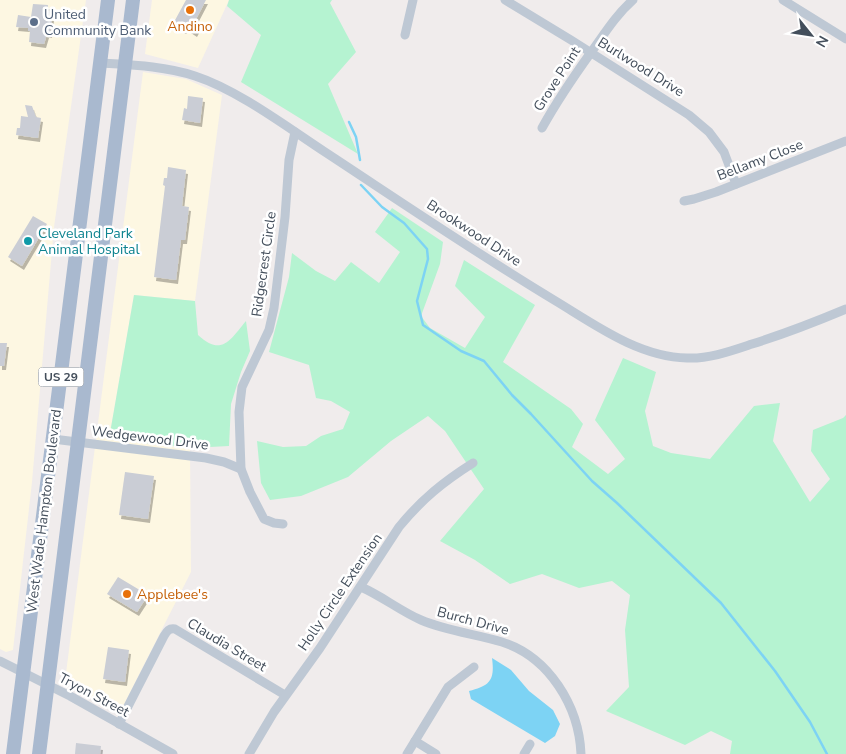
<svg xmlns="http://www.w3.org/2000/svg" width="846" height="754" font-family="'Nunito Sans',sans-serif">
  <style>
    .commercial { fill: #fdf7e2 }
    .green { fill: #b5f3d1 }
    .water { fill: #7dd3f4 }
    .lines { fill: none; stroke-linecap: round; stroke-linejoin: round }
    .stream { stroke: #7dd3f4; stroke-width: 2.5 }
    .building { fill: #cacdd5; filter: url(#shadow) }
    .minor { stroke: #bec8d4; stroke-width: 9 }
    .primary { stroke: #a9b9cf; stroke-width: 14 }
    .food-dot { fill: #e8710a; stroke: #fff; stroke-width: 2 }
    .service-dot { fill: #5c6f8a; stroke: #fff; stroke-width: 2 }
    .culture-dot { fill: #0f9aa8; stroke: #fff; stroke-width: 2 }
    .labels { text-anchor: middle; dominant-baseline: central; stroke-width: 5; stroke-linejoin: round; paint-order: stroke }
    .shield { fill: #fff; stroke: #7b838c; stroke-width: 1 }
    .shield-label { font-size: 12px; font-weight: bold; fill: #434e5b }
    .service-label { font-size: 14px; fill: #4e5e75; stroke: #fff; text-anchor: start }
    .food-label { font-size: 14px; fill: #c56008; stroke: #fff }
    .street-label { font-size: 14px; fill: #434e5b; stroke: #fff }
    .culture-label { font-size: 14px; fill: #0d838f; stroke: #fff; text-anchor: start }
  </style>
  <defs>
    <filter id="shadow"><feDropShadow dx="2" dy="4" stdDeviation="0" flood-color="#0004"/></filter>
  </defs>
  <rect width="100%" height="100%" fill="#f0ecec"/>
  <g class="commercial">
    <path d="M0,0H86L54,227L32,482L13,650L6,652L0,649Z"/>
    <path d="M152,0H229L198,68L145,54Z"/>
    <path d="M143,72L186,79L222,95L195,301L134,295L109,439L190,448L191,572L119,714L65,681Z"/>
  </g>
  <g class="green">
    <path d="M229,0H332L330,3L356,52L328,84L358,154L241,82L261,35L227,6Z"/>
    <path d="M392,208L443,242L440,264L421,316L430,328L465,348L485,317L455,286L464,260L535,305L503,362L571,409L583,424L572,447L608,474L625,459L595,420L623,358L656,372L645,411L653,446L671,453L710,459L754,406L780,403L773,441L810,502L830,479L811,451L813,430L843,418L846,415V754H730L732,741L711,731L685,745L606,711L629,687L625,630L630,595L612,581L579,588L542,574L510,584L475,560L440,541L484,489L445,431L428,416L391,441L348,477L301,496L270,500L261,483L257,441L283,447L306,446L321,436L343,429L350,412L331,401L316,398L309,365L269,352L289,277L292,253L316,271L335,281L351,262L379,283L400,252L375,232Z"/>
    <path d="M134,295L195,301L198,335C222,357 230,340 246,321L250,351L241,372L231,404L229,446L190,448L109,439Z"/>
  </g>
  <path class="water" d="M492,658L511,670L529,691L553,710L560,724L555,736L545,743L471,699L469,691C490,686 495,680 492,658Z"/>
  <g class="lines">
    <g class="stream">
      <path d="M349,122L356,137L360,160"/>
      <path d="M361,185L382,207L404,223L427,249L428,259L417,301L423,325L461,351L484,361L512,395L531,414L592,481L617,503L721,603L775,671L810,722L827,754"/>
    </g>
  </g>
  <g class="building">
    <path d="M186,0H206L195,21L200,24L195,33L186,27L184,30L178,27L180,25L174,22Z"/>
    <path d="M33,4L48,5L47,11H50L49,17H52L50,34H47L44,44L29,42L30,31H28V28L16,27L18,15L31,17Z"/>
    <path d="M188,96L203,98L200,123L182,120L184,108L187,109Z"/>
    <path d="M25,105L32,106L36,117L41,118L38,138L16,135L17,128H20L21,116L28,117Z"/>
    <path d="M168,167L186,170L182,206L189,207L185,240H181L176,280L154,277L165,186L163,185L164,178H167Z"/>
    <path d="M33,216L47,224L22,266L8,257Z"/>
    <path d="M0,343H7L4,366H0Z"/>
    <path d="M125,472L154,476L148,519L119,515Z"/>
    <path d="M118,577L148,595L137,612L107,594Z"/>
    <path d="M108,647L129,650L125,682L103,679Z"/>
    <path d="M76,743L101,746L100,754H75Z"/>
  </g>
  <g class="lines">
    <g class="minor">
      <path d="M505,0L571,40L689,115L709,132L724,152L736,184"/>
      <path d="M783,0L846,39"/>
      <path d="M405,35L413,0"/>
      <path d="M100,63C132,65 164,66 195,76C238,90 287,127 325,152C401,202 476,253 554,300C594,324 638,357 687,358C709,359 731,351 752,344C784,334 815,322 846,309"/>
      <path d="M542,128C557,101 574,76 592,51C605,33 616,15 633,0"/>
      <path d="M684,201L694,199L716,192L846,141"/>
      <path d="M53,439L206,458L224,462L241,469"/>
      <path d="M283,524L274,523L264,519L250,492L241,469L239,412L242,387L269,330L274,308L285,217L289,160L295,132"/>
      <path d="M361,587C382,596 400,611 421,620C447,631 476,634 502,642C549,657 579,706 581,754"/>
      <path d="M0,661L70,696L173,754"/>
      <path d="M119,724L164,636C167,631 169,628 175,629L285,695"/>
      <path d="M415,741L436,754"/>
      <path d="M249,754L274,712L320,648L399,527C422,499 443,482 473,463"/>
      <path d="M407,754L448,687L474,667"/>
      <path d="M524,754L530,744"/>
    </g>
    <g class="primary">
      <path d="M13,754L108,0"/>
      <path d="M39,754L133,0"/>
    </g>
  </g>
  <g class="food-dot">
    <circle cx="190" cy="10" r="5"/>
    <circle cx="127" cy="594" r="5"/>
  </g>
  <circle class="service-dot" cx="34" cy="22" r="5"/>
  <circle class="culture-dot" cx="28" cy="241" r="5"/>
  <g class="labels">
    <rect class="shield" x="38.5" y="367.5" width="45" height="19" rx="4"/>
    <g class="shield-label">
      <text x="61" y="377">US 29</text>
    </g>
    <g class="service-label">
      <text x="44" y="14">United<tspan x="44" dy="16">Community Bank</tspan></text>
    </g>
    <g class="food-label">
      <text x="190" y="26">Andino</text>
      <text x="137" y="594" text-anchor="start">Applebee's</text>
    </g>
    <g class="street-label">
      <text transform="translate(641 67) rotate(32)">Burlwood Drive</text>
      <text transform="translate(557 79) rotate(-57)">Grove Point</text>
      <text transform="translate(760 160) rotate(-21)">Bellamy Close</text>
      <text transform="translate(474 233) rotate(33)">Brookwood Drive</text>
      <text transform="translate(264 264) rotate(-82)">Ridgecrest Circle</text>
      <text transform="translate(150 438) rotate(7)">Wedgewood Drive</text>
      <text transform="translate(44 511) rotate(-83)">West Wade Hampton Boulevard</text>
      <text transform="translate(340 592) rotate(-56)">Holly Circle Extension</text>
      <text transform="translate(473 621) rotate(15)">Burch Drive</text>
      <text transform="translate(227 645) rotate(31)">Claudia Street</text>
      <text transform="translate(94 695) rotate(28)">Tryon Street</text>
    </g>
    <g class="culture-label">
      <text x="38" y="233">Cleveland Park<tspan x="38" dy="16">Animal Hospital</tspan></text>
    </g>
  </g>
  <g transform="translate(811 35) rotate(120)" stroke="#ffffff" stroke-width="4" paint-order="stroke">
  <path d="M0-4L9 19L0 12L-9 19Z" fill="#434e5b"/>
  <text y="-8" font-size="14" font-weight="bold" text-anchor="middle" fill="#434e5b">N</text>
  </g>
</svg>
